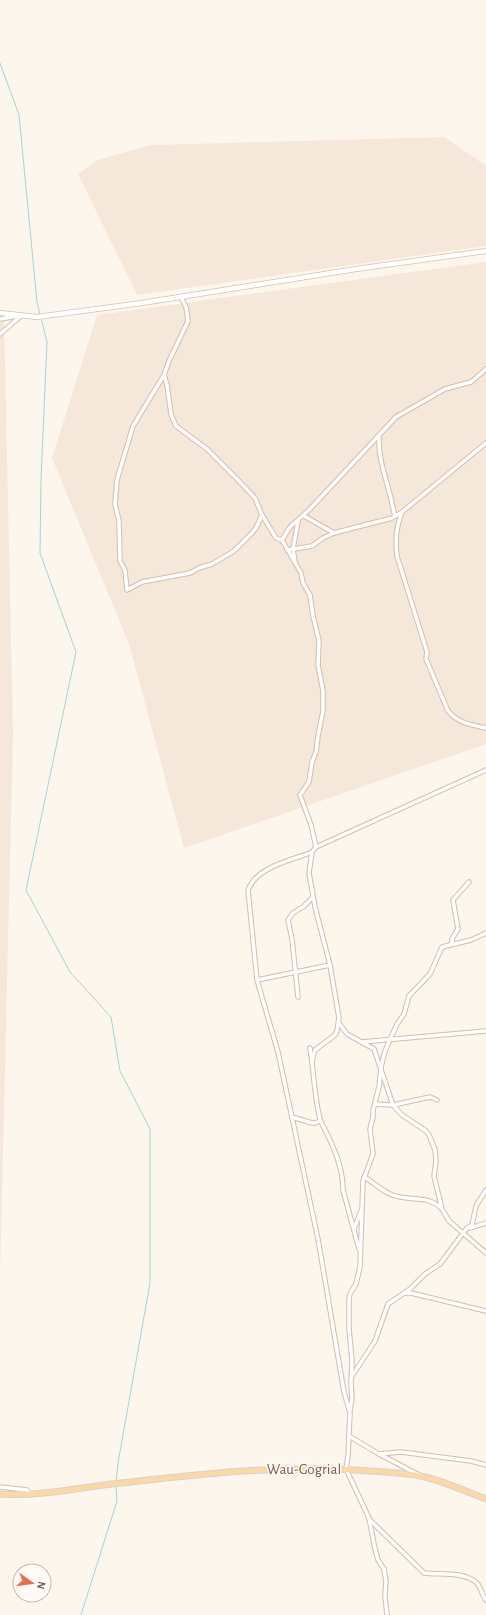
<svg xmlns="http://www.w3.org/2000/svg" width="486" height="1615" font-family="'Alegreya Sans',sans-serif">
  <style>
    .residential { fill: #f5e8da }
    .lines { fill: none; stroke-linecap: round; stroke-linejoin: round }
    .stream { stroke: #a5d3da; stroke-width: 1 }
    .street-casing { stroke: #d1beb0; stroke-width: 5.5 }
    .secondary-casing { stroke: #d6c0b0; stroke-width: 6 }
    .primary-casing { stroke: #dad1cd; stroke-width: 7 }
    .street { stroke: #fff; stroke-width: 3.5 }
    .secondary { stroke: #fff; stroke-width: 4.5 }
    .primary { stroke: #fbd9a5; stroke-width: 5 }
    .labels { text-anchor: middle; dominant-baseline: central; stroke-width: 3; stroke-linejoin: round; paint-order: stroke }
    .street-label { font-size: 15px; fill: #7a5c4d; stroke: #fffaf3 }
  </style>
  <rect width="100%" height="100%" fill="#fdf6ec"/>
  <g class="residential">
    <path d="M445,137L486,166V246L137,295L78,174L97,160L151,145Z"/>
    <path d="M486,262V744L184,848L129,644L52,458L97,315Z"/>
    <path d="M0,316L4,318L13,733L0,1278Z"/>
  </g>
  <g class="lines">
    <g class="stream">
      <path d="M0,63L19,115L37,302L40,315"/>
      <path d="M41,318L47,342L41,479L40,553L76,652L26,890L70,972L111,1017L120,1071L150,1129V1283L118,1463L116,1482"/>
      <path d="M81,1615L117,1501L116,1486"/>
    </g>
    <defs>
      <g id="street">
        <path d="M0,319L18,316"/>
        <path d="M0,334L21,316"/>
        <path d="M164,375L167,385L171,414L176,426L207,449L237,479L255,498L262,515L256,528L251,534L234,551L212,564L199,568L190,573L142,582L127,590L125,570L120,561L119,521L115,504L117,480L133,426L164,375L169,361L188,321L186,307L181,297"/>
        <path d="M379,436C378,457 385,475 390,495C392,502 393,509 395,516"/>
        <path d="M402,512C396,528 395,540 397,556L427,652L426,659L448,711C458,723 471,725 486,728"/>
        <path d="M262,515L276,538L282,540L301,573L303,583L310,595L313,616L319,641L318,665L323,691V711L318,736L316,752L312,762L309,782L300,795L311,825L316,847"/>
        <path d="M304,516L334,533"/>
        <path d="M282,540L290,527L310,509L396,417L445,389L471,382L486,369"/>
        <path d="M287,550L293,549L298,521"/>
        <path d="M295,562L293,549L312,546L323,538L334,533L392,518L402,512L486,443"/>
        <path d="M452,944V939L458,929L453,900L469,882"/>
        <path d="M257,980L330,965"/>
        <path d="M298,997L292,939L288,920L293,913L303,907L313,897"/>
        <path d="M339,1023L347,1034L374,1049L393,1105L402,1115L426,1131L429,1135L435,1150L436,1161L434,1176L442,1209L449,1221L486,1253"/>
        <path d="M362,1042L486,1031"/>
        <path d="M310,1048C314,1072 314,1096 320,1119C322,1126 326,1130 328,1136C336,1152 343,1172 343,1190L359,1249"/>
        <path d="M312,1061L315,1050L335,1035L337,1031L339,1018L330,965L315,907L309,873L312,852"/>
        <path d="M375,1104L393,1105L430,1097L437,1100"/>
        <path d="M292,1117L312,1123H315L320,1121"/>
        <path d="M364,1177C373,1182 381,1190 390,1194C407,1202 427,1194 441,1208"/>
        <path d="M470,1228L486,1223"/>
        <path d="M354,1229L361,1211"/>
        <path d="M405,1293H411L486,1311"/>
        <path d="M352,1376L375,1341L388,1304L410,1289L425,1274L440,1264L467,1228L472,1225L476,1206L486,1190"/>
        <path d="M350,1410L352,1398L351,1383L352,1361L349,1328V1299L350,1294L356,1284L360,1267L363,1181L373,1154L370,1129L373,1117V1110L379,1087L381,1067L385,1051L397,1024L404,1014L409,996L430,974L442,947L471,940L486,933"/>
        <path d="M349,1436L379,1454L401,1452L471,1461L486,1465"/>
        <path d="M379,1454L419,1475"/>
        <path d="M0,1487L27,1490L30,1495"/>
        <path d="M369,1519L424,1573C440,1575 464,1571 477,1583C481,1588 482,1595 486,1600"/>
        <path d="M387,1615L385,1596L386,1581L384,1569L378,1560L375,1549L369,1518L346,1469L348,1456L350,1413L344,1392L318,1239L278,1052L257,980L248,890C257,866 291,861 312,852L316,847L486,770"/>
      </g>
      <path id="secondary" d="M0,313L37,317L142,303L356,269L486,251"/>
      <path id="primary" d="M0,1494C42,1497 79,1487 121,1483C203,1474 286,1464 369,1471C389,1472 410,1473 429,1478C448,1483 467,1492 486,1499"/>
    </defs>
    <use href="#street" class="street-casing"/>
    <use href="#secondary" class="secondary-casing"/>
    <use href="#primary" class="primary-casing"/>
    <use href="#street" class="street"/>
    <use href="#secondary" class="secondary"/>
    <use href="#primary" class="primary"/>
  </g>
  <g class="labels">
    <g class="street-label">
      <text x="304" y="1469">Wau-Gogrial</text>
    </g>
  </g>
  <g transform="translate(32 1583) rotate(104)"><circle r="19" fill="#fffaf3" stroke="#cabbb1"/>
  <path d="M0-3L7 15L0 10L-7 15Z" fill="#e76f51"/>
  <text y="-6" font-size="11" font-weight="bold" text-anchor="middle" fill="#7a5c4d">N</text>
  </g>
</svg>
